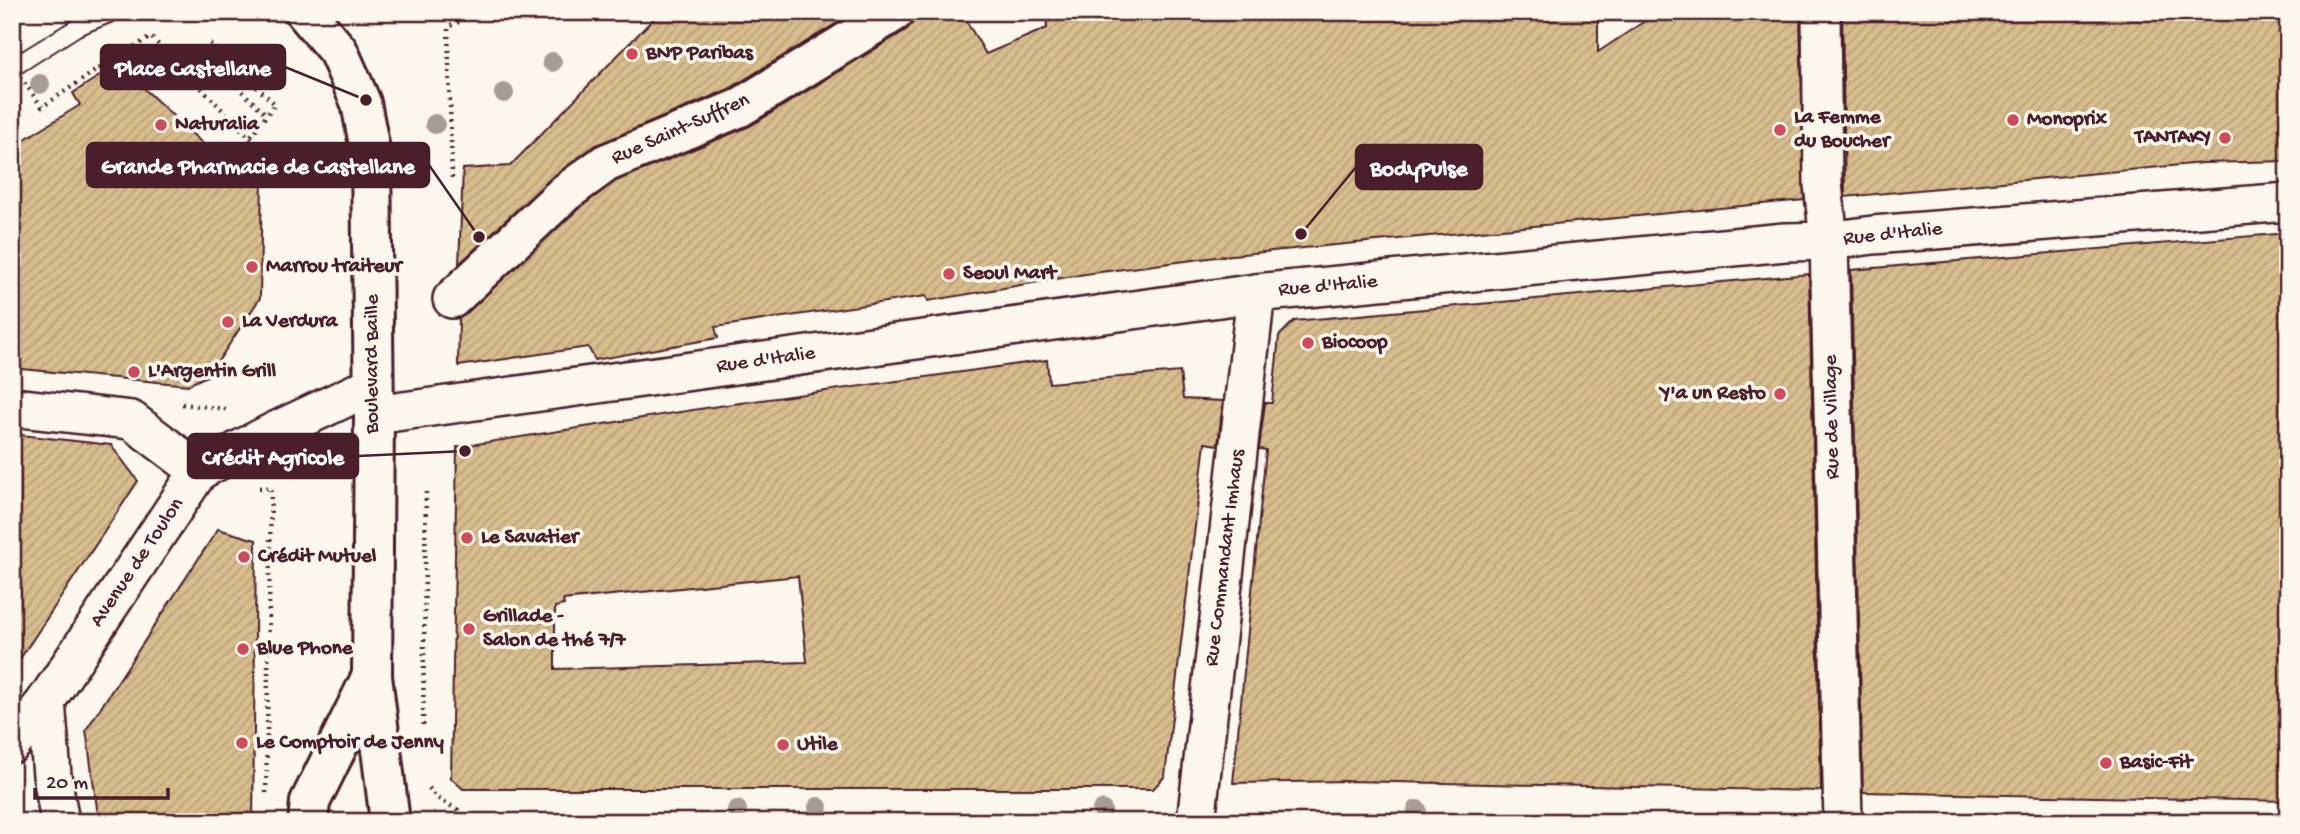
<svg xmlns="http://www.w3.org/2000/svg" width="2300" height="834" font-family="'Gochi Hand',sans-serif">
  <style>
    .building { fill: url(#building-hatch); stroke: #4a1f2b; stroke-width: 2; fill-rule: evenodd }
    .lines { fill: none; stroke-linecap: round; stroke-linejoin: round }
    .street-casing { stroke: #4a1f2b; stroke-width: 42 }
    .secondary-casing { stroke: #4a1f2b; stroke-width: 44 }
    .path { stroke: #4a1f2b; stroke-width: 4.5; stroke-dasharray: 2 5; stroke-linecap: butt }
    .street { stroke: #fbf7ec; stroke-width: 37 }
    .secondary { stroke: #fbf7ec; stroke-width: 38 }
    .tram { stroke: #4a1f2b; stroke-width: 2 }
    .tree { fill: #a89b92 }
    .poi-dot { fill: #d1495b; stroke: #fbf7ec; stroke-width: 2.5 }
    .labels { text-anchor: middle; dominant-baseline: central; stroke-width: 7; stroke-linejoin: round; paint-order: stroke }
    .poi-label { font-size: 21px; font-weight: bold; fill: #4a1f2b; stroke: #fbf7ec; text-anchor: start }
    .street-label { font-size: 21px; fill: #4a1f2b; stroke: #fbf7ec }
    .leader { fill: none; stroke: #4a1f2b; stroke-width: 2.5 }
    .callout-dot { fill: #4a1f2b; stroke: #fbf7ec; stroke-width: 2.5 }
    .callout { fill: #4a1f2b; stroke: #4a1f2b; stroke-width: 2.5 }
    .callout-label { font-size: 23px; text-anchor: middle; font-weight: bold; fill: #fff }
  </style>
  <defs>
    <pattern id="building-hatch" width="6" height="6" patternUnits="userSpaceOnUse" patternTransform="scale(1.75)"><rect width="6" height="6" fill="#d7bc8c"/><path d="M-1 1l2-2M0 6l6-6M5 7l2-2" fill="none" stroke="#baa179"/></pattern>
  </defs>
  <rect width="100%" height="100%" fill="#fbf7ec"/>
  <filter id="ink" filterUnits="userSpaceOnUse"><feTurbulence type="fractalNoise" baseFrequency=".0143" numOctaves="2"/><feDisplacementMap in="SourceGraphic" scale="14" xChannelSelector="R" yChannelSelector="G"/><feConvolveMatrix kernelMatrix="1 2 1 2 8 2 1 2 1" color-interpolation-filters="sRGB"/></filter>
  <g filter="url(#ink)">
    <g class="building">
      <path d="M660,12H855L729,89L594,146L551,178L459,264L463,169L510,166Z"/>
      <path d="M916,12H961L986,54L1047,28L1046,12H1182V18L1274,19V12H1598V52L1657,13L1800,12L1804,200L1232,255L1085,274L928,301L926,296L715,327L718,338L595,360L588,347L458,366L459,318L466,314L578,209L616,181L750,126L906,30L913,23Z"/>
      <path d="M1842,12H2288V161L2202,163L1845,197Z"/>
      <path d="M118,64L235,174H262L260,298L209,375L188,385L12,368V147L80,105L73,93Z"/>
      <path d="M2288,233V801L1863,792L1851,270Z"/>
      <path d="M1809,274L1821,791L1348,781L1233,783L1266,450L1259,449L1265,403H1272L1279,336L1294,321Z"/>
      <path d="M1047,360L1049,383L1180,372L1183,399L1223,401L1218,445L1205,443L1165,776L1153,789H463L451,778L457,447L712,407ZM798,576L807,662L555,669V607L564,605L563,600Z"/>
      <path d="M12,434L111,445L138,481L12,671Z"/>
      <path d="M218,529L256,540L253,822H99L86,730Z"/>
    </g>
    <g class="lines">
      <defs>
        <g id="street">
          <path d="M1821,12L1823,184L1829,241L1843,822"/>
          <path d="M452,299L565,193L606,163L739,108L895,12"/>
          <path d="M12,407L131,420L199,471"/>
          <path d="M374,415L1256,293L1785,242L1829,241L1873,235L2288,202"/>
          <path d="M46,701L52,775L60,822"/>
          <path d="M12,744L46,701L199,471L273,432L373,385"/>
          <path d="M1196,822L1256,293"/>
        </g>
        <g id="secondary">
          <path d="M305,12L338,51L361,103L371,155L374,415L372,676L390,822"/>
          <path d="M308,822L310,802L372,676"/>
        </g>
      </defs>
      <use href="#street" class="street-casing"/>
      <use href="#secondary" class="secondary-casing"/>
      <g class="path">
        <path d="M210,44L275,104L250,137"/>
        <path d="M201,53L267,115"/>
        <path d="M12,66L42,107L114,58L151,37L295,184"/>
        <path d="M452,178L448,27L480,12"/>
        <path d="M182,404L226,409"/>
        <path d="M259,488H271L266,796"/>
        <path d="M423,725L426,491"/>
        <path d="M429,788L437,798L458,810V822"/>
      </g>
      <use href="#street" class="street"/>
      <use href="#secondary" class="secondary"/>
      <g class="tram">
        <path d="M12,57L85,12"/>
        <path d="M12,79L81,35L138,12"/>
      </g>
    </g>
    <g class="tree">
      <circle cx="552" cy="62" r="10"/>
      <circle cx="40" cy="84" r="10"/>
      <circle cx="504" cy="93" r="10"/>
      <circle cx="435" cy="124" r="10"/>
      <circle cx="818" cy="807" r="10"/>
      <circle cx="737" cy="810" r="10"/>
      <circle cx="1102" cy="810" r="10"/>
      <circle cx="1417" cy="810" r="10"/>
    </g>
  </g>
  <g class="poi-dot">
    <circle cx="632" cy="54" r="7"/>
    <circle cx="2013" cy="120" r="7"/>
    <circle cx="161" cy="125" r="7"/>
    <circle cx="1780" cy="130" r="7"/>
    <circle cx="2225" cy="138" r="7"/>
    <circle cx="252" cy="267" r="7"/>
    <circle cx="949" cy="274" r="7"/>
    <circle cx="228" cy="322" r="7"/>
    <circle cx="1308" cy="343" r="7"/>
    <circle cx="134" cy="372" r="7"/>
    <circle cx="1780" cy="394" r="7"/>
    <circle cx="467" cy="538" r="7"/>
    <circle cx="244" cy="557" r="7"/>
    <circle cx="469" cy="629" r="7"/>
    <circle cx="243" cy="649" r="7"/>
    <circle cx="242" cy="743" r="7"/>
    <circle cx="783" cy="745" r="7"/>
    <circle cx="2106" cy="763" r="7"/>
  </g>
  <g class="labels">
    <g class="poi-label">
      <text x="646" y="54">BNP Paribas</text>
      <text x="1794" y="118">La Femme<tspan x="1794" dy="24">du Boucher</tspan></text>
      <text x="2027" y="120">Monoprix</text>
      <text x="175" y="125">Naturalia</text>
      <text x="2211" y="138" text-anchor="end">TANTAKY</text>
      <text x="266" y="267">Marrou traiteur</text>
      <text x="963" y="274">Seoul Mart</text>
      <text x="242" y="322">La Verdura</text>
      <text x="1322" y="343">Biocoop</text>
      <text x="148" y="372">L'Argentin Grill</text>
      <text x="1766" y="394" text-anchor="end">Y'a un Resto</text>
      <text x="481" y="538">Le Savatier</text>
      <text x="258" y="557">Crédit Mutuel</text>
      <text x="483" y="617">Grillade -<tspan x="483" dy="24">Salon de thé 7/7</tspan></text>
      <text x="257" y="649">Blue Phone</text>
      <text x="256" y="743">Le Comptoir de Jenny</text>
      <text x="797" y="745">Utile</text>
      <text x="2120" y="763">Basic-Fit</text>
    </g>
    <g class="street-label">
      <text transform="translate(681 130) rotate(-24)">Rue Saint-Suffren</text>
      <text transform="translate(1893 235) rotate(-6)">Rue d'Italie</text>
      <text transform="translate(1328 287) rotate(-5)">Rue d'Italie</text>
      <text transform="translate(766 361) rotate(-8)">Rue d'Italie</text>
      <text transform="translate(373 364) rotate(-90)">Boulevard Baille</text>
      <text transform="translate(1833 417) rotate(-91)">Rue de Village</text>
      <text transform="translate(1226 558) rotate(-83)">Rue Commandant Imhaus</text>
      <text transform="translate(138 563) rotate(-56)">Avenue de Toulon</text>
    </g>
  </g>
  <path class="leader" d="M366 100L285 67M479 237L429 165M1301 234L1356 167M465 451L358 456"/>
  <g class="callout-dot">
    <circle cx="366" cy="100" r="7"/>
    <circle cx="479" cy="237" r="7"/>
    <circle cx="1301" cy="234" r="7"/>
    <circle cx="465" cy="451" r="7"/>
  </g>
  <g class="callout">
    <rect x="101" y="45" width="184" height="44" rx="7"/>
    <rect x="87" y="143" width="342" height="44" rx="7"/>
    <rect x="1356" y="145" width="126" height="44" rx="7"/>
    <rect x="188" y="434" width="170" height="44" rx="7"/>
  </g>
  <g class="callout-label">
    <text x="193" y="75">Place Castellane</text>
    <text x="258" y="173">Grande Pharmacie de Castellane</text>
    <text x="1419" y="175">BodyPulse</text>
    <text x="273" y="464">Crédit Agricole</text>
  </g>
  <rect width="2300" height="834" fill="none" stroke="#fbf7ec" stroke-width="42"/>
  <rect x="21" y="21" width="2258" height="792" fill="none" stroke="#4a1f2b" stroke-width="2.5" filter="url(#ink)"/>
  <path d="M35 788v10h133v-10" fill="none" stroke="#4a1f2b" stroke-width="3.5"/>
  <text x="46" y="788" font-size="21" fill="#4a1f2b" stroke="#fbf7ec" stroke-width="5" paint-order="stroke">20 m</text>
</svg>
